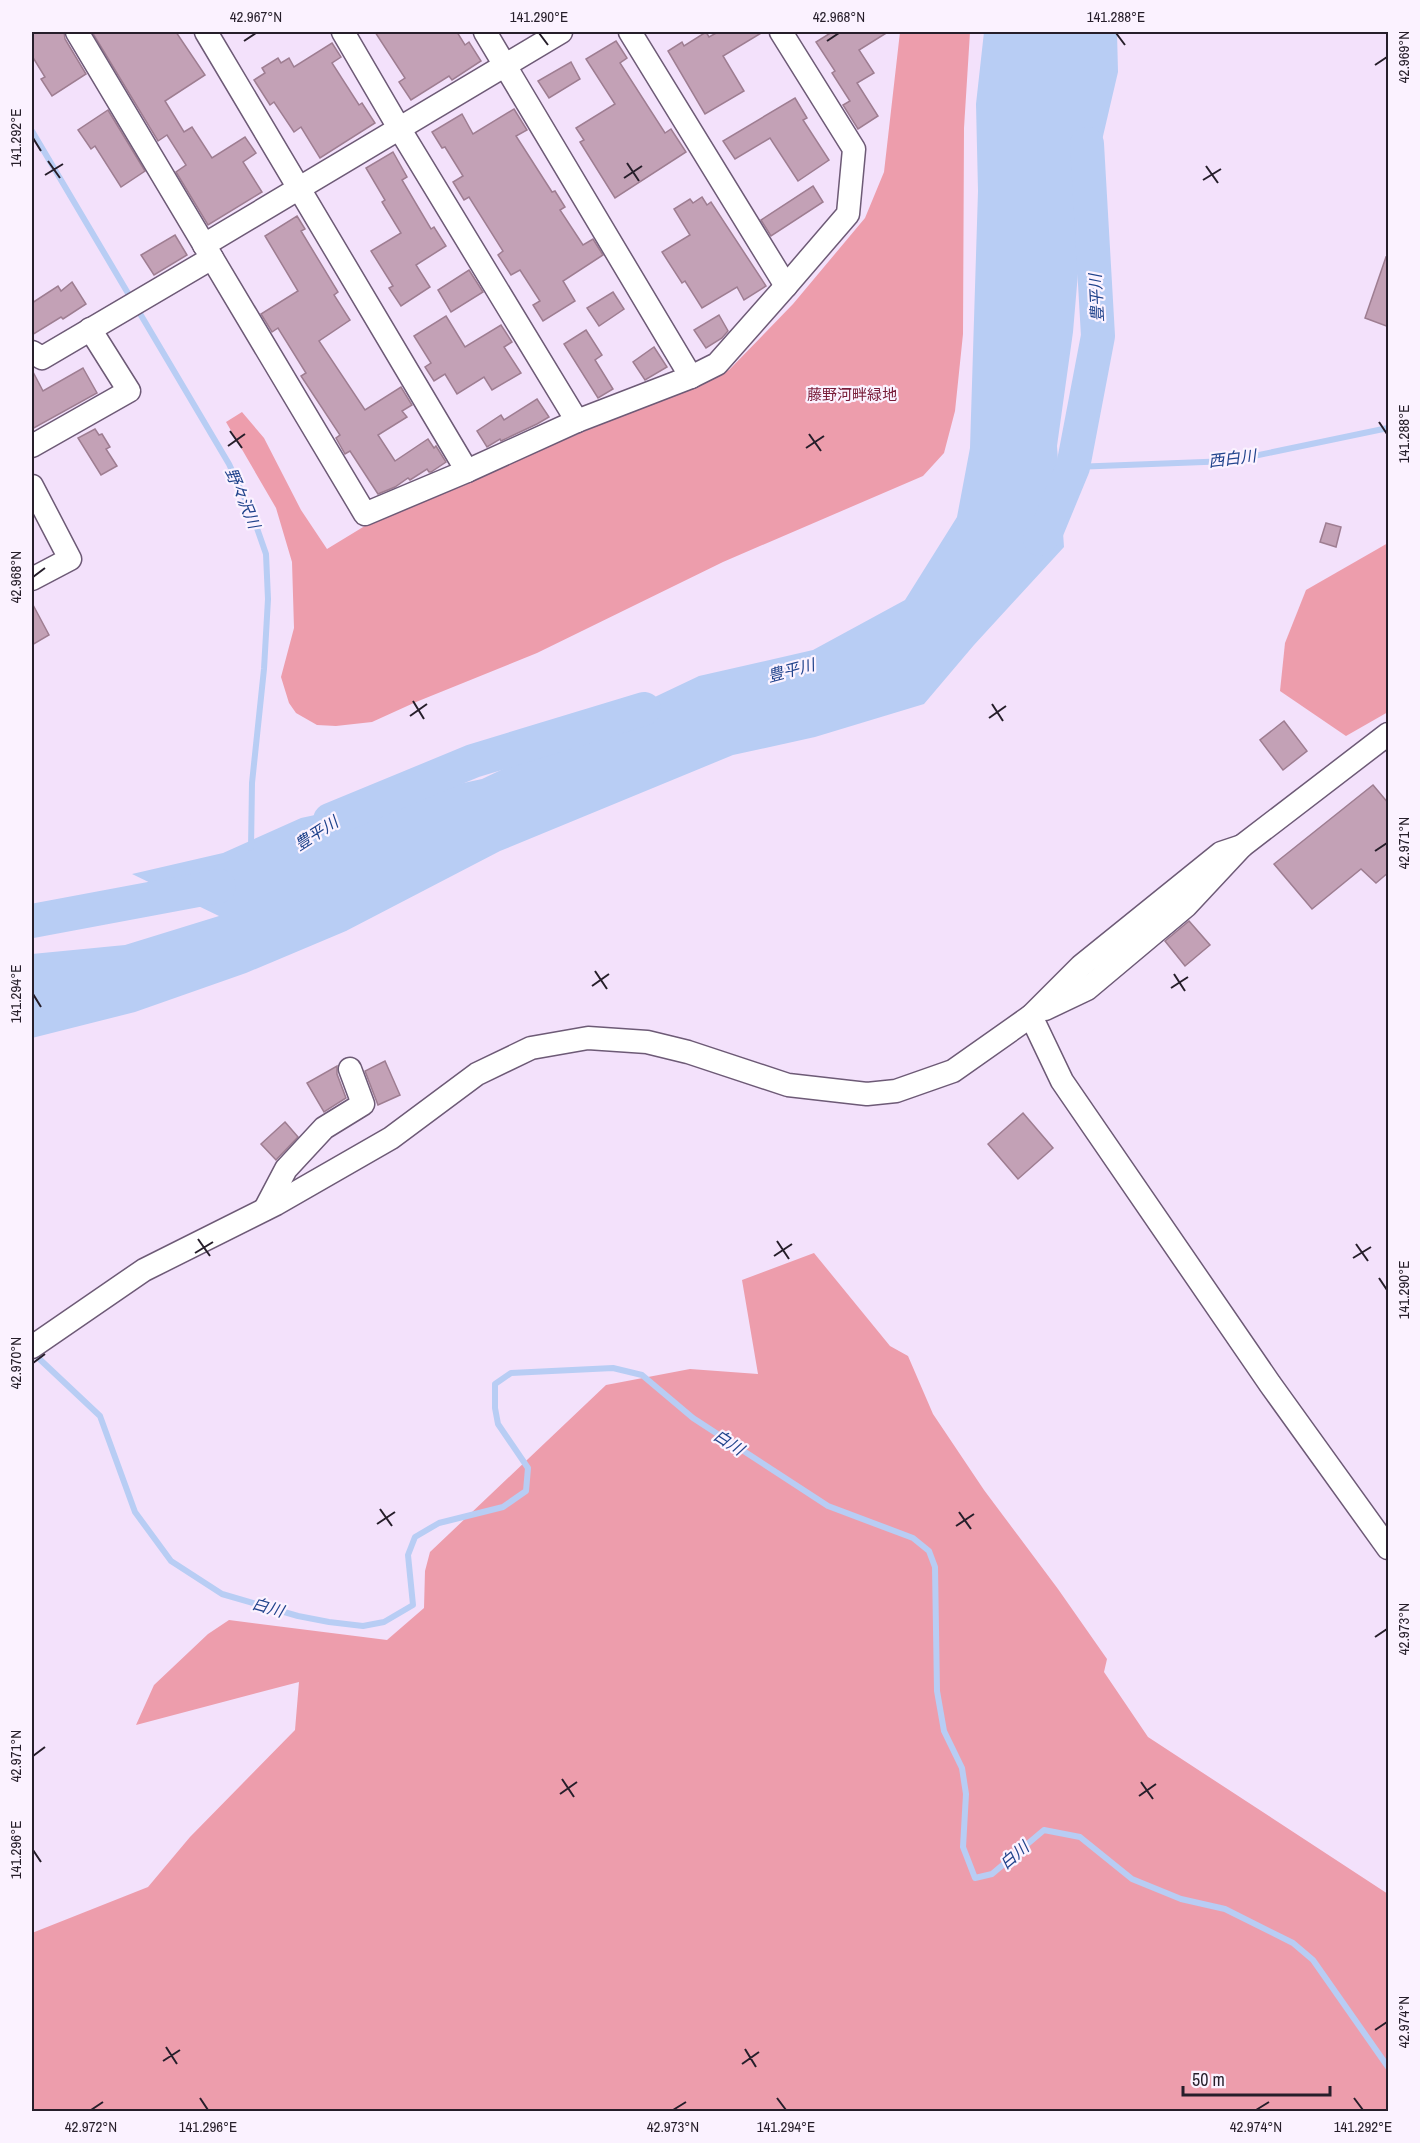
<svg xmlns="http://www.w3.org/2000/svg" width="1420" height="2143" font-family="'Archivo Narrow','Noto Sans JP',sans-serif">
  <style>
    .green { fill: #ed9dac }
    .water { fill: #b8cdf4 }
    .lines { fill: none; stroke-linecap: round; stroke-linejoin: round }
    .stream { stroke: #b8cdf4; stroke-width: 6 }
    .river { stroke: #b8cdf4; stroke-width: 34 }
    .building { fill: #c3a1b6; stroke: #9e7d91; stroke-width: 1.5 }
    .minor-casing { stroke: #6d5a76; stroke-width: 25 }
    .minor { stroke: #fff; stroke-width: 22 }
    .ticks { fill: none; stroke: #261e2a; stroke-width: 2 }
    .labels { text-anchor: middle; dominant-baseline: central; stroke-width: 4.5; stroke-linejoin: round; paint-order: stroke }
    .park-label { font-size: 15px; fill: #771a37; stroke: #fbf2ff }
    .water-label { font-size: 16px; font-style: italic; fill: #20438c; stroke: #fbf2ff }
    .neatline { fill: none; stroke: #261e2a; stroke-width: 2 }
    .ticks-label { font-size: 15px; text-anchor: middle; fill: #261e2a }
  </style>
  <rect width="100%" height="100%" fill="#f3e1fb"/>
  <g class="green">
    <path d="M900,32H970L964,128L963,334L955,411L944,453L923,476L723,562L537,653L416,702L372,722L336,726L317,725L296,713L289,703L281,677L294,628L292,562L276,508L226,422L242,412L264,438L301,510L327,549L373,521L729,370L793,304L865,218L884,172Z"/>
    <path d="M1388,543V712L1346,736L1280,691L1285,643L1306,590Z"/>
    <path d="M814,1253L890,1346L908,1356L933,1414L984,1490L1058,1589L1107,1659L1104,1672L1148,1737L1388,1894V2111H32V1933L148,1887L190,1837L295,1730L299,1682L136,1725L154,1685L208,1634L229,1620L387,1640L424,1608L425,1571L430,1552L606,1385L690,1369L758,1374L742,1280Z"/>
  </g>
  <path class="water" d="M984,32H1117L1118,72L1082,226L1073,332L1057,446L1064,547L974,645L924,704L815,737L733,755L500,851L346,931L246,973L135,1012L32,1038V954L125,945L219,916L132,874L223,853L301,818L482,779L699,676L813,650L905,600L957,517L970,448L978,191L976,104Z"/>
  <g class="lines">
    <g class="stream">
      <path d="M32,131L229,464L252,514L266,554L268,599L264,669L252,783L251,848"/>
      <path d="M1073,467L1230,461L1388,428"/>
      <path d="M32,1352L100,1416L135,1512L171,1561L222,1594L298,1616L329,1622L363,1626L384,1622L413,1605L408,1555L415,1537L439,1523L503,1507L526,1491L528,1468L498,1424L495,1408V1384L511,1373L613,1368L642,1375L693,1418L828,1506L913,1538L929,1551L935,1567L937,1691L944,1731L962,1768L966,1794L963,1847L975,1878L992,1874L1044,1830L1080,1837L1132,1879L1181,1899L1225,1909L1293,1943L1313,1960L1388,2067"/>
    </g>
    <g class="river">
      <path d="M1040,539L1047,530L1073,467L1098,336L1087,144"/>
      <path d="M330,820L473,761L644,709"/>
      <path d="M32,921L219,886"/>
    </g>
  </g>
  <g class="building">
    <path d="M32,32H64L65,39L86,74L52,96L41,79L45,77L32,56Z"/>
    <path d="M92,32H176L205,75L165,101L184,132L192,127L212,158L245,137L256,153L243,162L262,192L208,225L176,172L186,165L167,135L158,141Z"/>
    <path d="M375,32H457L465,45L469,42L481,61L452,80L449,76L411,100L399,82L405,78Z"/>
    <path d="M706,32L709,37L718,32H763L723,56L744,91L705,114L668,51L682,42L684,46Z"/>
    <path d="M832,32H888L859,50L874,73L857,83L878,116L858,129L843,105L850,101L832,73L835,71L816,42Z"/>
    <path d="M616,41L627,58L620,63L665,133L671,129L686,152L615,198L580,142L584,140L576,128L615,104L586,59Z"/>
    <path d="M332,43L341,57L332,63L359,105L362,103L375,123L320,158L301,127L294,132L274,102L270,105L254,80L265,73L262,68L278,58L281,63L289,58L294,67Z"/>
    <path d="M571,62L580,79L549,98L538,81Z"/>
    <path d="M795,98L807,118L803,120L829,160L798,181L770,138L735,159L723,141Z"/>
    <path d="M514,109L527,130L516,136L552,192L555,191L565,207L560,210L583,245L593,239L603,255L563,281L575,301L543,321L533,305L540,301L520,270L511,275L498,255L503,251L469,197L464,200L453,182L463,176L445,147L442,148L432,132L462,114L473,134Z"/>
    <path d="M108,110L145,171L121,187L95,146L91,149L78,130Z"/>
    <path d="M393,152L407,177L402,180L431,229L434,227L446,246L416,265L430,287L401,306L389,288L393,286L371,251L401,233L382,202L385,200L366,168Z"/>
    <path d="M813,186L823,202L771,236L761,220Z"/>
    <path d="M702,197L707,205L711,202L766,286L744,300L737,287L702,308L685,281L682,283L662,252L690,235L674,209L690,199L693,203Z"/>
    <path d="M297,216L305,229L301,231L338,292L334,295L350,320L319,341L365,410L401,387L412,405L402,411L407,417L378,435L395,461L428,439L434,448L436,446L446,462L431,472H429L427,469L410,480L408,478L395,487L378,494L350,451L345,454L336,438L340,435L301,376L306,373L278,328L272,332L261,314L298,291L265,236Z"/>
    <path d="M175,235L187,255L154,275L141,255Z"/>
    <path d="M1386,257L1389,258V327L1365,318Z"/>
    <path d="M469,270L483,292L451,312L438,290Z"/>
    <path d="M72,282L86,304L63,319L61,317L32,335V303L58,286L61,291Z"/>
    <path d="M613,292L624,309L599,326L587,308Z"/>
    <path d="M719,315L728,331L722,338L706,348L694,330Z"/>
    <path d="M446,316L465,347L501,325L512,342L504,347L521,373L492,390L484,377L457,394L445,374L434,381L425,367L431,363L414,336Z"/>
    <path d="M586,330L602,355L595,360L613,389L598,398L564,344Z"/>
    <path d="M654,347L667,367L645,380L633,362Z"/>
    <path d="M83,368L97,393L32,429V370L43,391Z"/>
    <path d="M537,399L549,417L537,424L501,441L500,439L487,447L477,431L501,415L504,420Z"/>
    <path d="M95,429L99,435L102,434L110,447L106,449L117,466L101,475L78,438Z"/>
    <path d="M1326,523L1341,527L1336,547L1320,542Z"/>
    <path d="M32,603L49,635L32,645Z"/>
    <path d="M1284,721L1307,751L1283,770L1260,740Z"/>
    <path d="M1373,785L1389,804V872L1376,883L1361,869L1312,909L1274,864Z"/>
    <path d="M1189,921L1210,945L1185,966L1165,941Z"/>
    <path d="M385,1061L400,1095L378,1105L365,1071Z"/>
    <path d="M337,1066V1074L346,1098L324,1112L307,1083Z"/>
    <path d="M1023,1113L1053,1148L1018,1179L988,1144Z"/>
    <path d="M285,1122L298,1137L276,1160L261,1144Z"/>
  </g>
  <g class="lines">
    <defs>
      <g id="minor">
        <path d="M77,32L365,514L467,471L577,421L691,377L717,364L786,286L848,214L854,149L781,32"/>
        <path d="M206,32L467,471"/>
        <path d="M343,32L399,128L577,421"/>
        <path d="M485,32L691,377"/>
        <path d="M630,32L786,286"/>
        <path d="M204,245L561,32"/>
        <path d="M32,352L42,358L212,258"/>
        <path d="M32,446L129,391L90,329"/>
        <path d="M32,486L70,559L32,579"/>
        <path d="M1045,1009L1087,989L1186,906L1242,846L1388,734"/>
        <path d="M1031,1016L1062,1081L1270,1384L1388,1548"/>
        <path d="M265,1209L286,1169L324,1128L363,1104L350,1069"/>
        <path d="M32,1347L144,1270L276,1204L391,1138L477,1074L531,1048L588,1038L647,1042L688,1052L788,1085L867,1094L896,1091L953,1071L1031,1016L1081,966L1221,853L1242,846"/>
      </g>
    </defs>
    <use href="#minor" class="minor-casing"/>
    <use href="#minor" class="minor"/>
  </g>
  <path class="ticks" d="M539,33L548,45M1116,33L1125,45M244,41L256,33M827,41L839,33M1375,65L1387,57M33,138L41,151M48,161L60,178M627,163L639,181M1206,166L1218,183M45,175L63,164M624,178L642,166M1203,180L1221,169M1379,422L1387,434M230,431L242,448M809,434L821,451M228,446L245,434M806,448L824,436M33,577L45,568M413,701L424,719M992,704L1003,721M410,716L427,704M989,718L1006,706M1375,851L1387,843M595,971L607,989M1174,974L1185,991M592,986L609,974M1171,988L1188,977M33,994L41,1007M198,1239L210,1256M777,1241L789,1259M1356,1244L1368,1261M195,1253L213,1242M774,1256L792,1244M1353,1258L1371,1247M1379,1278L1387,1290M33,1363L45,1354M380,1509L392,1526M959,1512L971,1529M377,1524L395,1512M956,1526L974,1514M1375,1637L1387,1629M33,1756L45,1747M562,1779L574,1797M1141,1782L1153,1799M560,1794L577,1782M1139,1796L1156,1784M33,1850L41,1862M1375,2030L1387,2022M166,2047L177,2064M745,2049L756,2067M163,2061L180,2050M742,2064L759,2052M200,2098L208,2110M777,2098L786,2110M1354,2098L1363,2110M91,2110L103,2102M673,2110L686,2102M1256,2110L1269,2102"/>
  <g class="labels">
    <g class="park-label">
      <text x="852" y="394">藤野河畔緑地</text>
    </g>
    <g class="water-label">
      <text transform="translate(1096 298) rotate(-93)">豊平川</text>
      <text transform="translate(1232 458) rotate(-7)">西白川</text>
      <text transform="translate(243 498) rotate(67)">野々沢川</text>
      <text transform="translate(791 670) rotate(-15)">豊平川</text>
      <text transform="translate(316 833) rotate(-33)">豊平川</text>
      <text transform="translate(729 1442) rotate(33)">白川</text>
      <text transform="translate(268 1607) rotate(16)">白川</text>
      <text transform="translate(1014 1855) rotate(-40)">白川</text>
    </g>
  </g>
  <rect width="1420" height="2143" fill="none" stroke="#fbf2ff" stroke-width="66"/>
  <path d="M1183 2086v9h147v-9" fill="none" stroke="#261e2a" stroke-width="3"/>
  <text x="1192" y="2086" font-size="18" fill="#261e2a" stroke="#fbf2ff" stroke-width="4.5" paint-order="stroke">50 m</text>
  <rect x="33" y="33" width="1354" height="2077" class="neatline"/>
  <g class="ticks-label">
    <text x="256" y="22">42.967°N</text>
    <text x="539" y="22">141.290°E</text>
    <text x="839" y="22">42.968°N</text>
    <text x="1116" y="22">141.288°E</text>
    <text transform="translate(1404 57) rotate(-90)" y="5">42.969°N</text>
    <text transform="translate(16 138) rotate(-90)" y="5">141.292°E</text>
    <text transform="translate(1404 434) rotate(-90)" y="5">141.288°E</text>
    <text transform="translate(16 577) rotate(-90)" y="5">42.968°N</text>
    <text transform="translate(1404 843) rotate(-90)" y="5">42.971°N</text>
    <text transform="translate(16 994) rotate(-90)" y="5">141.294°E</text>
    <text transform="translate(1404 1290) rotate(-90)" y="5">141.290°E</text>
    <text transform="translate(16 1363) rotate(-90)" y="5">42.970°N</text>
    <text transform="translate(1404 1629) rotate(-90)" y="5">42.973°N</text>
    <text transform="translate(16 1756) rotate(-90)" y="5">42.971°N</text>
    <text transform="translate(16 1850) rotate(-90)" y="5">141.296°E</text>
    <text transform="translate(1404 2022) rotate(-90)" y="5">42.974°N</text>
    <text x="91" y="2132">42.972°N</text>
    <text x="208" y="2132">141.296°E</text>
    <text x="673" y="2132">42.973°N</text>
    <text x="786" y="2132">141.294°E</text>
    <text x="1256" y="2132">42.974°N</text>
    <text x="1363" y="2132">141.292°E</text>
  </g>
</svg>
